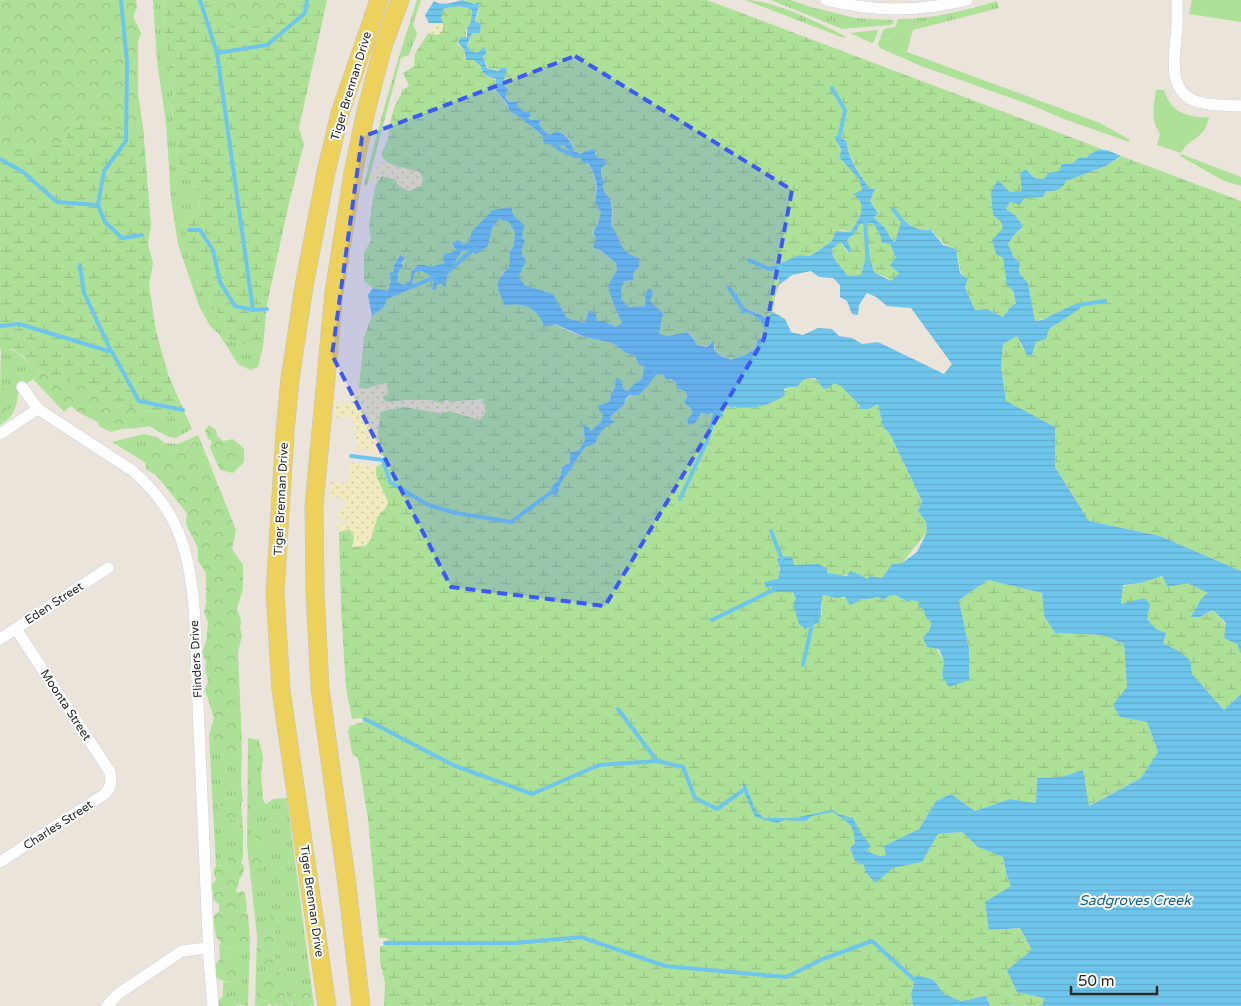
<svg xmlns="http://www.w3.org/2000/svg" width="1241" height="1006" font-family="'Varela Round',sans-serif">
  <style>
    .grass { fill: url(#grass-tufts); fill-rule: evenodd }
    .forest { fill: url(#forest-crowns) }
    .wetland { fill: url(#wetland-marsh) }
    .sand { fill: url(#sand-dots) }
    .park { fill: #aee198 }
    .water { fill: url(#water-rules); fill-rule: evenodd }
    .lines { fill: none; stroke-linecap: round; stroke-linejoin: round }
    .stream { stroke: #6fc6ec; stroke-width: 4 }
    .street-casing { stroke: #d0d3e2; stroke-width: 12 }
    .primary-casing { stroke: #c3c3c3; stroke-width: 19 }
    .street { stroke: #fff; stroke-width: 11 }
    .primary { stroke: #edd15d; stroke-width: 18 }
    .marked { fill: #3c59f6; fill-opacity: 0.2; stroke: #3c59f6; stroke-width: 4; stroke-dasharray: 10 6; stroke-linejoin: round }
    .labels { text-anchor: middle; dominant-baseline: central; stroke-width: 4; stroke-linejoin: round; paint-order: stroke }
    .street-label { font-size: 12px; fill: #292929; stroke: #fff }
    .water-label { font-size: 14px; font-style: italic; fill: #106396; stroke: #fff }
  </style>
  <defs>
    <pattern id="grass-tufts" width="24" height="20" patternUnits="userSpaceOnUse" patternTransform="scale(1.25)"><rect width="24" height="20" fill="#aee198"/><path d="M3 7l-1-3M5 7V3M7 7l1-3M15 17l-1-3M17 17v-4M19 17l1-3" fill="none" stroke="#96c183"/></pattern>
    <pattern id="forest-crowns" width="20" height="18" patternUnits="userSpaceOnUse" patternTransform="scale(1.25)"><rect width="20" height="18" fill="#aee198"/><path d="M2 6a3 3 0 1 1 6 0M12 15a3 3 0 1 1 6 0" fill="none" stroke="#96c183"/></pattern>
    <pattern id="wetland-marsh" width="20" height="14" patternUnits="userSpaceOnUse" patternTransform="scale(1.25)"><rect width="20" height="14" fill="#aee198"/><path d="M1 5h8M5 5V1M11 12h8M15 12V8" fill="none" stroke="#96c183"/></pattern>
    <pattern id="sand-dots" width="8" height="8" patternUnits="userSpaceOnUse" patternTransform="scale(1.25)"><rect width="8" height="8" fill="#f0eabe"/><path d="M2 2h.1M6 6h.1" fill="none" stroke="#cec9a3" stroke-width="1.8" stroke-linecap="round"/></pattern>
    <pattern id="water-rules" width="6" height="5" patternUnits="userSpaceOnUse" patternTransform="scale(1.25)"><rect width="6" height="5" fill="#6fc6ec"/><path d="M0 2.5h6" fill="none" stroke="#60aaca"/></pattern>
  </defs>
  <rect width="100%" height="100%" fill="#ebe4db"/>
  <g class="grass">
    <path d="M153,0H163L166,10L163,25L169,58V74L175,84L171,108L178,141L177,159L183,171L194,183L200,199L198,214L181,227L189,258L197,270L198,287L225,322L228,340L241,344L263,347L258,367L250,370L238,364L219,334L210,326L199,306L178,244L171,199L166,123L157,61Z"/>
    <path d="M417,0H421L413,24L417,34L409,55L401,58L367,186L364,185C379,123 397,61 417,0Z"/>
    <path d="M745,0C774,0 819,23 845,36L844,38Z"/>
    <path d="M771,0H791L811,7L855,18L893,20L894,22L891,25L842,29Z"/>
    <path d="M997,1L999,8L925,27L924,26L897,31L889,39L884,40L880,38L884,29L895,27L898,19C933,19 964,11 997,1Z"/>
    <path d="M1,348C23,349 23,362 40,371L33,379L18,390C18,406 14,417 0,425V421L4,420L3,388L0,387Z"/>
    <path d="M146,411L166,413L176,419L184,411L192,429L176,438L169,437L149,426L137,428L140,422L146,419Z"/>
    <path d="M144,434L157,437L165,443L178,444L198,435L214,474L204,458L200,457L193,440L183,453L162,444L145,456L146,463L112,442Z"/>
    <path d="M209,735L213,744L235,755L242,746L241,784L234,790L233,796L224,800L232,819L238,820L241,830L243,829V851L234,846L225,865L216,866Z"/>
    <path d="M248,738L259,740L263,757L261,773L263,800L266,804L273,799L287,798L314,1006H310L312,1003L291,1004L293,1006H277L283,1004L259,995L258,1002L255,1006L257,936L247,845ZM257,843L262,845V856L252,861ZM274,932V936L279,938L282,949H275L273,954L264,965C260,954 262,943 265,933Z"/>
    <path d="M250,940L248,1006L235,1004L232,996H223V982L234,981L228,956L220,959L219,943L224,947L241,948Z"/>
  </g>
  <g class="forest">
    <path d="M0,0H136L137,8L133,16L141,33L138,42V94L143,128L120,131L87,120L71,126L64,143L0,158Z"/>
    <path d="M223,0H290C288,5 286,11 283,15C271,31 248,29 230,28L223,8Z"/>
    <path d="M40,371L56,380L73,381L96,391L113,404L125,407H136L146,411V419L140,422L137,428L122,429L111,432L100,427L97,421C87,417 78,413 71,406L64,412L33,379Z"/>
    <path d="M0,387L4,388L9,393L4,420L0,421Z"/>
    <path d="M209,425L216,430L217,436L223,441L233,439L244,449V462L233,473L220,470L210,448L212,441L208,439L205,430Z"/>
    <path d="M194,440L200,446V456L204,457L214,475L236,530L232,549L243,565V589L237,609L241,620L240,627L242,636L238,652L242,746L235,755L227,756L217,752L209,735L214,718L205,690L208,681L205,670L206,662L202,652L206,642L208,622L204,612L206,604V573L198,561V548L186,524L187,513L156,475L146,469L145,457L148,446L162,444L183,453Z"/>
    <path d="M241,784L243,801L241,803L243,829L241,830L238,820L232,819L222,824L218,819L222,813L218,806L224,800L233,796L234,790Z"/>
    <path d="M260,829H271L272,842L268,846H261L264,853L262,856L264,860V868L256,869L251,863L252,861L249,859V847L257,843L255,836Z"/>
    <path d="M234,846L243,851V858L241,862C246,867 244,875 239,879V884L236,890L237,893L242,891L245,893L247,910L246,913L248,914L250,940L241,948L239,947L236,950L231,947H224L216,937L213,916L219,911V904L213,900L212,884L216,880L213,871L216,866L225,865L228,861L226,856L229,851Z"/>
    <path d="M271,915L282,920L278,929L274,932V936L285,938L287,948L275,949L273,954L277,961L274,965H264L261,956L257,954V938L264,937L265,933L262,924Z"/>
    <path d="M228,956L235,959L241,966L239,976H236L237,979C230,984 222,981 215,977L214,966L220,959Z"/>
    <path d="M266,971H276L286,975L287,988L284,992L285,997L283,1004L273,1006L269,1004L266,1006H255L258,1002L255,998L258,995L257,994C257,983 256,977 266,971Z"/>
    <path d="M301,986H309C311,993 314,1000 310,1006H293L291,993Z"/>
    <path d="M223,996H232L235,1004L240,1006H216V1003Z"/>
  </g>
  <g class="wetland">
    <path d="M163,0H223V8L230,28C247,29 271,31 283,15C286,11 288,5 290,0H327L299,128L304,144L289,203L267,304L263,347L241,344L228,340L225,322L198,287L197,270L189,258L182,240L181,227L198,214L200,199L194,183L183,171L177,159L178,141L171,108L175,84L169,74V58L163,25L166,10Z"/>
    <path d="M463,0H707L1102,149L1093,152L1086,158L1080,157L1073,163L1063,164L1059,171L1048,173L1044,179L1034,178L1026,169L1022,182V191L1011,193L998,181L1001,222L1004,228L1003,258L1016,304L1012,305L1003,317L987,309L975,310L965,287L968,279L961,273L956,249L944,244L932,230C918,232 913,227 903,219L895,242C889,236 888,232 884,227C881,223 877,222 874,217L878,212L870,201L875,189L869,188C860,173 849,161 847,142L838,135L834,137L851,169L859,179L863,190L859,192L863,205L858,220L851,232L843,230L836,231L831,242L810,256L799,255L777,265L779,285L775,297L773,312L767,318C751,307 744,315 736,294L735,297L741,308L742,314L747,312C759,317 765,323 766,336L757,340L756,348L747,354L731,360L721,355L715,350L714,340L707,346L697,345L694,338L687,332L668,336L659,334L663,313L650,301L653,293L650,288L645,306L629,307L621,299V288L625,281L633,280V273L639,267L640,259C634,256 626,254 623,248C618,239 618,233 611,226C613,217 614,206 609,198C606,191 604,192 603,184L606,183L602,179V168L606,164L604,159L599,158L596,154V149L586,151L581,153L574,151C571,140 569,136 558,131L549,135L540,126L539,120H532L528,118L531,115L529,111L525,112L518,107L517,102H510L505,96L508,88L503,84L507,68L501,67L498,70L488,68L483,55L487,52L484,47L477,53L470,50L468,46L472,33H480L481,25L476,21L480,3L474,4Z"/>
    <path d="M453,6L465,7L472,10L471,23L466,29V38H460L457,44L464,49L465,60H472L481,66V70L486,76L496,80L494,89L508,106L509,111L528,122L531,127L550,141L565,145L572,155L581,158L582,162L589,165C596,179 597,188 595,204L601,212L598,224L592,232L597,240L594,248C602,250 608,258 616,263L617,270L610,284L612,300L623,323L615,327L605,321H597L589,310L585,323L567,318L553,294L524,285L519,276L522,247L513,215C492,219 476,218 469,241L462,244L458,240L452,243L456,250L451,253L444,254L445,262L431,268L417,266L411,272V280L404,285L396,283L397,272L405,259L399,255L394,265L393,272L389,274L391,279L387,292L373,288L364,281V253L371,240L369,227L373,198L376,184L381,176L395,179L399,186L405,168C394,166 386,164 381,154C392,136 388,126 394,108C396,101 401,98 402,90L409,86L403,73L414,66L415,54L428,33L438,35L442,31L443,23L440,18L443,9Z"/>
    <path d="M87,120L120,131L143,128L151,225L148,244L153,263L149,285L156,331L168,374L184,411L176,419L166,413L146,411L136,407H125L113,404L96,391L74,382L56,380L33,367L23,356L13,349H0V158L64,143L71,126Z"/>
    <path d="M1121,156L1241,201V571L1160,536L1089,521L1055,467V427L1006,402L1001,366L1003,344L1017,335L1021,346L1027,354L1032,355L1036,342L1049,329L1080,308L1035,321L1028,283L1019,273L1020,262L1014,258L1008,244L1014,235L1023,226L1015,215L1006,209L1010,202L1025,198L1043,197C1055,179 1085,175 1104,167C1110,164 1116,160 1121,156Z"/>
    <path d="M499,218L509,221L515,232L514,246L510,251L509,268L501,275L518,304L529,306L541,318L570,332L585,337L613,343L625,352L635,356L639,365L644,366L642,379L634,384L628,391L624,390L620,380L616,379L615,388L611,393L610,400L607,403L601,422L591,432L583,424L585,440L570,463L562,467C561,480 555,477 558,494C559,478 566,472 576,461C579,457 581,451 585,447L595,444C598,432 603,427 614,422L611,420V416C615,413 621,409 623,405C628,398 629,394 639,394L644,388L651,375L662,374L666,379C674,379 677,384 681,391L686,392L687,406L692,410V414L687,420L688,425L698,418L701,413L718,414L720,418L722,409L725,406C745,410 761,407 780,398C784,389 787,387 797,387L803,379C815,378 833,379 843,388C849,393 854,400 860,406V409H869L878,404L883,427L890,434L922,501L918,511L926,522L927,532L902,563L892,564L882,578L870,576L867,579L859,574L836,575L777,560C781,571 780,578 772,587L774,592H791L796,598L822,613L821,600L823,595C837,598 864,600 878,597L883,600L889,596L895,595L907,602L911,600L919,602L931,622L930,629L939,653L944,661L942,676L945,680L969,648L959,600L988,580L1042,593L1044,616L1055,633L1103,635L1124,644L1127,687L1120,717L1147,722L1158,752L1141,778L1088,806L1083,770L1061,777L1037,778L1036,803L1010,799L975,811L951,794L936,801L919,829L885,846L886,855L880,856L865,851L871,846L855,843L850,848L855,861C877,871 899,867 922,862L938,834L962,832L978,847L1003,857L1005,871L1011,886L989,930L1020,928L1032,950L1044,998L1042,1006H990L986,996L961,1001L944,994L934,980L916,976L911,994L913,1006H384L385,983L380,961V947L389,944L387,938H379L368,819L358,758L352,754L348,730L350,726L363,722L362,718L352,719L346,688L341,606L339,532L350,529L354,537L371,540L377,516L385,509L388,502L376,476V467L386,461L385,458L379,453L378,433L380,413L386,410L404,407L440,413L450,411L479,420L486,412L469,400L451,402L447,400L440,403C428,397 400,401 386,402L381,397L380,384L366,389L359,388L364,337L372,316L384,307L387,299L411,289L415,272L422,271C430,275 435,278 432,288L437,284H442L445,287C447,272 453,262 463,250L488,246L492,228Z"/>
    <path d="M873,223L880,235L882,243L890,244L896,258L899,273L891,281L886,277L874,272L871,261L865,262L861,275L848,276L833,257L832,249L841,242L848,253L852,251L847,240L855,233L860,224Z"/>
    <path d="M1162,576L1168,587L1187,582L1208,593L1200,617L1213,610C1225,622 1236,637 1241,654C1241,665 1241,681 1241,694L1224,710L1192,674L1177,650L1163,643L1166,633L1156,629L1147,619L1121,605L1123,586L1141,583Z"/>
  </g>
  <g class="sand">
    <path d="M443,23V30L438,34L428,33L436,24Z"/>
    <path d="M384,161L395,166L420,172L423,180L421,186L409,191L399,186L395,179L382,176L376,184L372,180L367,186L370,176Z"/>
    <path d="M387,383L388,394L382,397L386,402C400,401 428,397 440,403L447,400L451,402L483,399L486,412L479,420L450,411L440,413L404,407L386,410L380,413L378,433L379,453L358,449L353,419L349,417L335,418V404L350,403L359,388L366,389Z"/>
    <path d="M350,462L376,467V476L388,502C385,512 379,512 377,519C373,528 372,538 366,546L352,547L354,537L350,529L339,532L337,524L347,523V521L338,519V511L344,509L345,499L330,497L331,482L348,483Z"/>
  </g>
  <g class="park">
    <path d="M1192,0H1241V22L1189,14Z"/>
    <path d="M924,26L925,27L913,30L907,52L1100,123L1130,140L1129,142L1064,119L1036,107L921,66L880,48L878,44L880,38L884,40L889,39L897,31Z"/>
    <path d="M878,30L874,42L872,43L850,33Z"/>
    <path d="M1156,90H1164C1172,114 1186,116 1209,118C1204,140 1191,136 1181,153L1157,145L1160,134C1150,120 1154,106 1156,90Z"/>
    <path d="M1181,154L1241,177V186L1224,181L1185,159L1180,156Z"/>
  </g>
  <g class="water">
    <path d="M462,0L474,4L480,2L475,21L481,24L480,33H472L467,46L470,50L477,53L484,47L487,52L483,56L487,68L498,71L501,67L507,68L503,84L508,89L505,97L510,102H517L518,107L525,112L529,111L531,115L528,118L532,120H539L540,126L549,135L557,131C568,136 570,140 574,151L581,154L585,151L596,149L595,154L599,158L604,159L606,164L601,169L602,179L606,183L603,184C604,195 607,192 610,200C613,209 612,216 611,226C618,233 618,240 623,248C626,254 634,256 640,259L639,267L633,273V280L625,281L621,288V299L629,307L645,306L646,292L650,288L653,293L650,301L663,313L659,334L668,336L687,332L693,338L697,345L707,347L714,340V350L721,356L731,360L747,354L756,348L757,340L766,336C765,323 759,317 747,312L742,314L741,308L735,296L737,293C741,314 752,308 766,318L773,312L785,319L791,332L803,335L818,328L832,329L839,336L852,338L862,344L878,342L944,374L952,364L911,308L887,306L876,297L867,293L859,305L858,315L852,314L847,301L840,297V285L833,278L819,277L811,271L792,275L779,285L777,265L799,255L810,256L831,242L836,231L851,232C859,218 869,205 853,194L862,190L859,179L840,158L841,149L834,137L838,135L847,142C848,161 860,173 869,188L875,189L870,201L878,213L874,217C877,222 881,223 884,227C889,233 888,236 895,242L902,219C912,227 918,231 931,230L943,245L956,249L960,273L968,279L965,287L975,310L987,309L1003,317L1012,305L1016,304L1013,291L1007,285L1003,258L996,254L992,240L1003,228L1001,222L993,215L991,192L998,180L1010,192L1022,191L1020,174L1026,169L1034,178L1044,179L1048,173L1059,171L1062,164L1073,163L1080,157L1086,158C1100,145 1106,150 1121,156L1106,166L1066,181C1062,190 1056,191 1047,191L1043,197L1025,198L1020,204L1010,202L1006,209L1015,215L1023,226L1014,235L1008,244L1014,258L1020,262L1019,273L1028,283L1035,321L1042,320L1075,304L1081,308L1049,329L1046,339L1036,342L1032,355H1027L1017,336L1003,344L1001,366L1006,401L1055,427V467L1089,521L1160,536L1241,571V654L1237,644L1224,638L1226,623L1213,610L1200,617H1191L1202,598L1208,593L1187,583L1168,587L1162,576L1141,583L1123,585L1121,604L1144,598L1150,604L1147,619L1156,629L1166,633L1163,643L1177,650L1190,660L1192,674L1224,710L1241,694V1006H1042L1044,998L1017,992L1007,970L1032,950L1020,928L989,930L985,902L1011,886L1006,873L1003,857L978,847L962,832L938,834L922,862L893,868L875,883L865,871L864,865L855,861L850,848L855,843C854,823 848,823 833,812L812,816L806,821L785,820L777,823L755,817C752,806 742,795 743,783L745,784L756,811L764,818H794L832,810L841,815L853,818L859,830L871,846L866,851L880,856L886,855L884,846L919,829L936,801L951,794L975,811L1010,799L1036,803L1037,778L1061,777L1083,770L1089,806L1141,778L1158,752L1147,722L1120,717L1113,705L1127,687L1124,644L1103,635L1055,633L1044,616L1042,593L988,580L959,600L969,648V680L949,687L942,676L944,661L939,649L927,647L923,638L930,629L931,623L925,615L924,610L919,607V602L911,600L908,602L895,595L889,596L883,600L878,597L868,599H860L857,602L850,605L845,597L837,598L823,595C820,604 822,613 819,622L805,629L799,624L793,604L796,598L792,592H774L772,587L766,588L764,582L778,579L780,568L777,560L781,556L792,557L794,565L818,564L827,568V573L847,576L850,571L859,574L867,579L870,576L882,578L892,564L902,563L917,552L927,532L926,522L918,511L922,501L890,434L883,427L878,404L869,409H860V406L841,386L834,383L829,388L824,389L815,378L804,379L797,387H790L784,389L785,395C767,408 746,410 725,406L722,409L723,415L720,418L718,414L711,413L706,415L705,413H701L695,423L688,425L687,420L692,414V410L684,402L687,397L686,392L677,388L676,383L671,379H666L662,374L651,375L648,380L649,384L639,395H630L626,398L623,406L611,416V420L615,422C603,427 599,432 595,444L585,447L575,462L567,469V473L559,486L558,494L554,495L550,493L552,486C558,482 562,475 562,467L570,463V453L579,450L585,440L583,424L587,426L591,431L601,422L603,415L597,406L607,403L610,400L611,393L615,388L616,378L621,380L624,390L628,391L634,384L642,379L644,366L639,365L635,356L625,352L613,343L585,337L555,324L545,327C536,307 526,303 505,305C497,288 493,282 509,268L510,251L514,246L515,232L509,222L499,219L492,228L488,246L476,254L470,250L462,251L448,272L445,288L442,284H437L436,290L432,289C435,278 430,275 422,271L415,272L411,289L387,299L384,307L372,316L368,295L373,288L388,291L391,279L389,273L393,272L394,265L400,255L405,258L401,263L403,266L398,272L397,282L404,285L411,280V272L418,265H424L431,267L444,263V254L451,253L456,250L452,243L458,240L464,244L469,241L472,231L493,210L511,207L513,215L524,225L522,237L525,242L522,247V255L526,261L519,276L524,285L553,294L567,318L585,323L589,310L596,314L597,321H605L615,327L622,323L612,300L608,286L617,270L616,263C609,258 602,249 593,248L596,238L593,232L598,224L601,212L595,204C598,186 597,180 589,164L582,162L581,158H573L565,145L544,144L542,135C530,126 522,117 509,111L508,105L495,89L496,79C489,77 481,75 481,66L473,60H466L464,49L458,43L460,38L467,37V28L471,22L472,10C462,5 454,6 443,9L441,18L443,23H429L425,15L434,1C442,7 453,2 462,0ZM873,223L880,235L882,243L890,244L896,258L890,265L899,273L891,281L874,272L871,261H865L861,275L848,276L833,257L832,249L841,242L849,253L852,251L847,240L855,233L860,224Z"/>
    <path d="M916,975L934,980L944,994L961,1001L986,996L990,1006H913L911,994Z"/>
  </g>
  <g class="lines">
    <g class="stream">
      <path d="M200,0L217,53L253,310"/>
      <path d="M217,53L267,45L305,13L307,0"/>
      <path d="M832,88L845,110L839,140"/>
      <path d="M552,142L559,149L573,155"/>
      <path d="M0,159L23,172L57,202L98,205L105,222L122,238L142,235"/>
      <path d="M98,205L104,171L126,141L127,62L121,0"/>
      <path d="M893,209L904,223"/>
      <path d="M865,220L868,266"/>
      <path d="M189,230H200L213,250L220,282L235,306L253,310L267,309"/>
      <path d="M749,260L769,269L780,267"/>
      <path d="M80,265L84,293L111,351"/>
      <path d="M446,273L475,248"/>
      <path d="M409,288L435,277"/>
      <path d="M729,288L743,309"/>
      <path d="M1075,307L1079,305L1105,301"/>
      <path d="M0,326L19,324L112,352L139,401L183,410"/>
      <path d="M646,385L655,373"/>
      <path d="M351,456L383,460L390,482L428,505L456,513L511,522L553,491"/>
      <path d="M564,475L573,462"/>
      <path d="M680,499L707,441L716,411"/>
      <path d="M771,531L782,559"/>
      <path d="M712,620L777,588"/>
      <path d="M803,665L811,629V621"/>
      <path d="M618,709L657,761"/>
      <path d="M365,719L453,765L532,794L599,765L657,761L683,767L695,798L717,809L745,789L746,791"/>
      <path d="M385,943H515L581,937L665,966L786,977L823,959L872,941L917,982"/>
    </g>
    <defs>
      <g id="street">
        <path d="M826,0C873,12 920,12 967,0"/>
        <path d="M1177,0C1177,9 1177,18 1177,27C1175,54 1165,91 1198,102C1212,106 1227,105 1241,106"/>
        <path d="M22,387L38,409L133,471C159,494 176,518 185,552C198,599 195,654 198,702C201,788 206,874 209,959L213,1006"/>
        <path d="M0,434L38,409"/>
        <path d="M0,639L108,568"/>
        <path d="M0,862L105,794C111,787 112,781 110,772L16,629"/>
        <path d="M107,1006L118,994L182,951L208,948"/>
      </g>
      <g id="primary">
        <path d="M327,1006L281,690L275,593L285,432L290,379L304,286L326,172L340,113L379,0"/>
        <path d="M361,1006L347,885L320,688L315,591L314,506L334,292L353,173L366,111L383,46L400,0"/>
      </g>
    </defs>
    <use href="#street" class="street-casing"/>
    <use href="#primary" class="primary-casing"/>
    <use href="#street" class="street"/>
    <use href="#primary" class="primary"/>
  </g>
  <path class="marked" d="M575,56L792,190L764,339L605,606L451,587L332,355L362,137Z"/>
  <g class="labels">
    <g class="street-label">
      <text transform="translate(351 86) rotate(-73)">Tiger Brennan Drive</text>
      <text transform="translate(281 499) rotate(-87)">Tiger Brennan Drive</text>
      <text transform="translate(54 603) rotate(-33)">Eden Street</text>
      <text transform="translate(196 659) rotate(-93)">Flinders Drive</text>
      <text transform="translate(66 705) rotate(57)">Moonta Street</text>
      <text transform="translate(58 825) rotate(-33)">Charles Street</text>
      <text transform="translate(312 901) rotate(82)">Tiger Brennan Drive</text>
    </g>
    <g class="water-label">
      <text x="1135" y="900">Sadgroves Creek</text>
    </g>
  </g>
  <path d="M1071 986v8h86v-8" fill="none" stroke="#292929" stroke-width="2.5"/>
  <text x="1078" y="986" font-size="15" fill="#292929" stroke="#ffffff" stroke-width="4" paint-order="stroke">50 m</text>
</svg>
